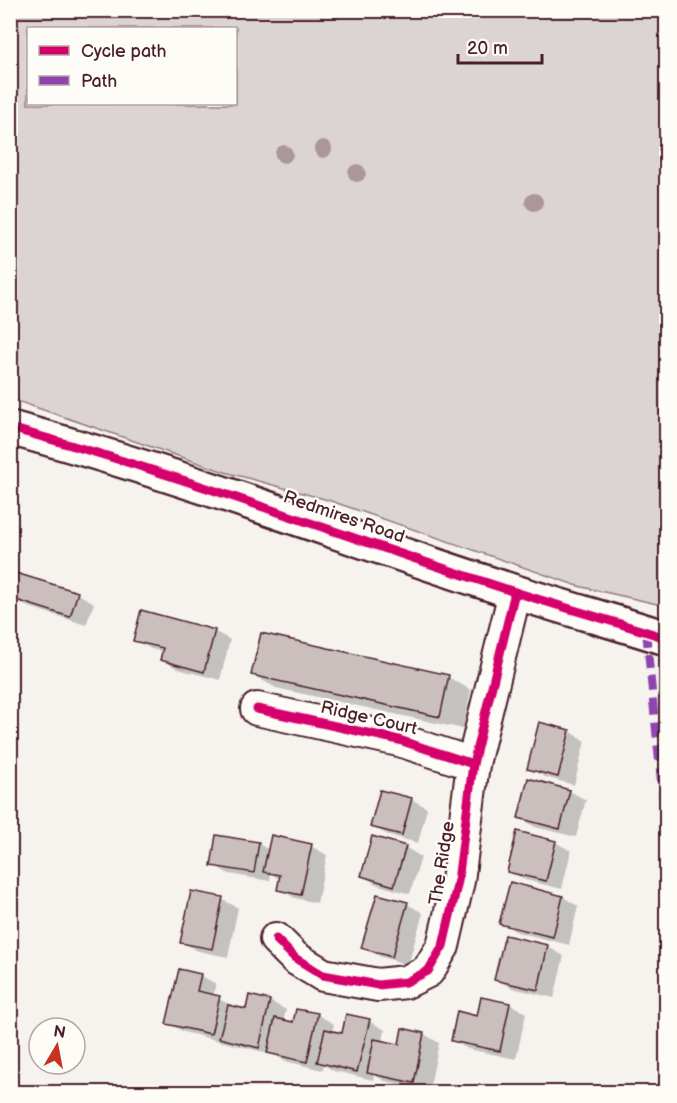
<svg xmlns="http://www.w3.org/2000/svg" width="677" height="1103" font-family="'Balsamiq Sans',sans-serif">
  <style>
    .green { fill: #dcd4d2; stroke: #937a7e; stroke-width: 1.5; fill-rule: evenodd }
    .shadow { fill: #0003 }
    .building { fill: #cbbfbe; stroke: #4a1f2b; stroke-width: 1.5 }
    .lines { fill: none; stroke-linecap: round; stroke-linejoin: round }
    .minor-casing { stroke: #4a1f2b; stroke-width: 36 }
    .tertiary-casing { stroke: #4a1f2b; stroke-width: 38 }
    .minor { stroke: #fdfcf7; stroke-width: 32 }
    .tertiary { stroke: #fdfcf7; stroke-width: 33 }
    .quiet { stroke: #8e44ad; stroke-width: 8; stroke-dasharray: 15 8; stroke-linecap: butt }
    .cycleway-casing { stroke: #fdfcf7; stroke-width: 13 }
    .cycleway { stroke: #d6006c; stroke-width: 9 }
    .tree { fill: #ab979a }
    .labels { text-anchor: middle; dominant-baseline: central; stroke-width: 5; stroke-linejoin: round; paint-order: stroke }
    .street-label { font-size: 18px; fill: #4a1f2b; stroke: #fdfcf7 }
  </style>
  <rect width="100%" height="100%" fill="#f6f3ef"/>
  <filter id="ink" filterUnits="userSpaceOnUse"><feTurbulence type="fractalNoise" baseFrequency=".0167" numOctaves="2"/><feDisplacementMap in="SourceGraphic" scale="12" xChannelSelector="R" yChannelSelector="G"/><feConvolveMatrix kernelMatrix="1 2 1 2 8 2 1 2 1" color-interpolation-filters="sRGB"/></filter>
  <g filter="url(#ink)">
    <path class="green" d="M11,10L666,11V606L578,586L328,500L225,472L11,399ZM28,28H236V104H28Z"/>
    <g class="shadow">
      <path d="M17,575L78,594L94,603L86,625L26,606L11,597Z"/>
      <path d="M214,631L230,640L220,680L178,669L162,659L164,652L151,649L135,640Z"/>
      <path d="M253,675L448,677L471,690L463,729L276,688Z"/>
      <path d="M570,731L585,741L574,785L545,777L529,768Z"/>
      <path d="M529,780L570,791L586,800L576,837L535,827L519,817Z"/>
      <path d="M411,799L427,808L418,843L388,835L372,826Z"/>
      <path d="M555,842L571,851L562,889L525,880L509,871Z"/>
      <path d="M259,844L269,850L311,846L327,855L317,903L295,898L279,889L281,880L271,874L270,881L229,874L213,865Z"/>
      <path d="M405,847L421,857L410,894L378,885L362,876Z"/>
      <path d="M563,897L578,906L569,945L517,932L501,923Z"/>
      <path d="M222,899L238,908L228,957L198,951L182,942Z"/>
      <path d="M407,904L423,913L408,965L379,956L363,947Z"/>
      <path d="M548,947L564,956L554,998L512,988L496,979Z"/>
      <path d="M200,975L216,984L213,997L247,1011L250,996L270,1001L286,1010L283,1022L294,1024L297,1010L318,1015L334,1024L332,1032L343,1035L369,1021L385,1030L382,1042L400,1046L424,1034L439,1043L429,1091L385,1081L374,1075L373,1080L334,1071L324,1065L322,1070L285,1061L275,1055L184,1032L168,1023Z"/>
      <path d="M482,999L510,1004L526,1013L516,1059L468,1049L452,1040L478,1017Z"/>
    </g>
    <g class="building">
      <path d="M16,573L78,592L70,617L10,598Z"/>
      <path d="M141,610L215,630L204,672L160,660L163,648L133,641Z"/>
      <path d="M261,633L449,675L440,717L251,675Z"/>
      <path d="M539,722L570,730L558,777L527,769Z"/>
      <path d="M528,778L570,790L560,829L518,818Z"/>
      <path d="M380,790L412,798L402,835L370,827Z"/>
      <path d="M517,831L556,841L546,881L507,872Z"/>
      <path d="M216,835L259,842L254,873L211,866Z"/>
      <path d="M271,835L312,844L301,895L277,890L280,875L263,872Z"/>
      <path d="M372,836L406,846L394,886L361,876Z"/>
      <path d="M510,882L563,896L553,937L499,924Z"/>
      <path d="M191,891L223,897L212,949L180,943Z"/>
      <path d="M377,894L408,902L392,957L361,948Z"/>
      <path d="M505,935L548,945L538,990L494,980Z"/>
      <path d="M179,969L201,974L197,991L220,996L211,1034L166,1024Z"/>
      <path d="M249,995L270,1000L259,1048L219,1038L228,1005L246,1009Z"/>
      <path d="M481,997L510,1003L500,1051L451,1041L457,1011L477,1016Z"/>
      <path d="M296,1009L318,1013L307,1062L267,1053L275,1018L293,1022Z"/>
      <path d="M346,1014L370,1019L357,1072L317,1062L325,1029L342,1033Z"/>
      <path d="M402,1028L424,1033L414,1083L367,1073L374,1039L399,1044Z"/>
    </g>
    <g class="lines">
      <defs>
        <g id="minor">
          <path d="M257,709L399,740L473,764"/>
          <path d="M276,939L295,958L323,975L378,985L406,982L428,971L443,946L458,881L473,764L515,592"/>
        </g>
        <path id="tertiary" d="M10,428C181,474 347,538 515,592C565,608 616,622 666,638"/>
      </defs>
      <use href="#minor" class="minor-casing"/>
      <use href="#tertiary" class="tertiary-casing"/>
      <use href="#minor" class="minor"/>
      <use href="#tertiary" class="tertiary"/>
      <path class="quiet" d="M646,631L666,831"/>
      <defs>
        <g id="cycleway">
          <path d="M10,428C181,474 347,538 515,592C565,608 616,622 666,638"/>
          <path d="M257,709L399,740L473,764"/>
          <path d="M276,939L295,958L323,975L378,985L406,982L428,971L443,946L458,881L473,764L515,592"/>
        </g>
      </defs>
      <use href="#cycleway" class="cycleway-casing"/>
      <use href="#cycleway" class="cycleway"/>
    </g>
    <g class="tree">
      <circle cx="323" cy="149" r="9"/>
      <circle cx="284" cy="154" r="9"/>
      <circle cx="357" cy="173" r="9"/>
      <circle cx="534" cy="202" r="9"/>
    </g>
  </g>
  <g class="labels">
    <g class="street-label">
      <text transform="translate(344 517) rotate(19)">Redmires Road</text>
      <text transform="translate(369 718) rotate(13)">Ridge Court</text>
      <text transform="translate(442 863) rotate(-81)">The Ridge</text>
    </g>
  </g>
  <rect width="677" height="1103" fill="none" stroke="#fdfcf7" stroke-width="36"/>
  <rect x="18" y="18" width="641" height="1067" fill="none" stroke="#4a1f2b" stroke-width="2" filter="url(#ink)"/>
  <rect x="27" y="27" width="210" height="78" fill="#fdfcf7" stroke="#b5a4a5" stroke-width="1.5"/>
  <rect x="39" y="46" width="30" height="9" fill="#d6006c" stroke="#b5a4a5" stroke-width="1.5"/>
  <text x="81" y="57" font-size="18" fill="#4a1f2b">Cycle path</text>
  <rect x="39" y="76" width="30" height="9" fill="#8e44ad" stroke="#b5a4a5" stroke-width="1.5"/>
  <text x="81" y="87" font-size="18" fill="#4a1f2b">Path</text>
  <g transform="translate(57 1046) rotate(10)"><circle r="28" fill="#fdfcf7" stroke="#b5a4a5" stroke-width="1.5"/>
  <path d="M0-4.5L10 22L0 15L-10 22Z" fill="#c8321e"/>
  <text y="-9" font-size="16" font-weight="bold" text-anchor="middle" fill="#4a1f2b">N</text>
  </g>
  <path d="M458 54v9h84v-9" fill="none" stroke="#4a1f2b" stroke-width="3"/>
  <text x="467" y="54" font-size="18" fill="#4a1f2b" stroke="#fdfcf7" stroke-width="4.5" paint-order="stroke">20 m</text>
</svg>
